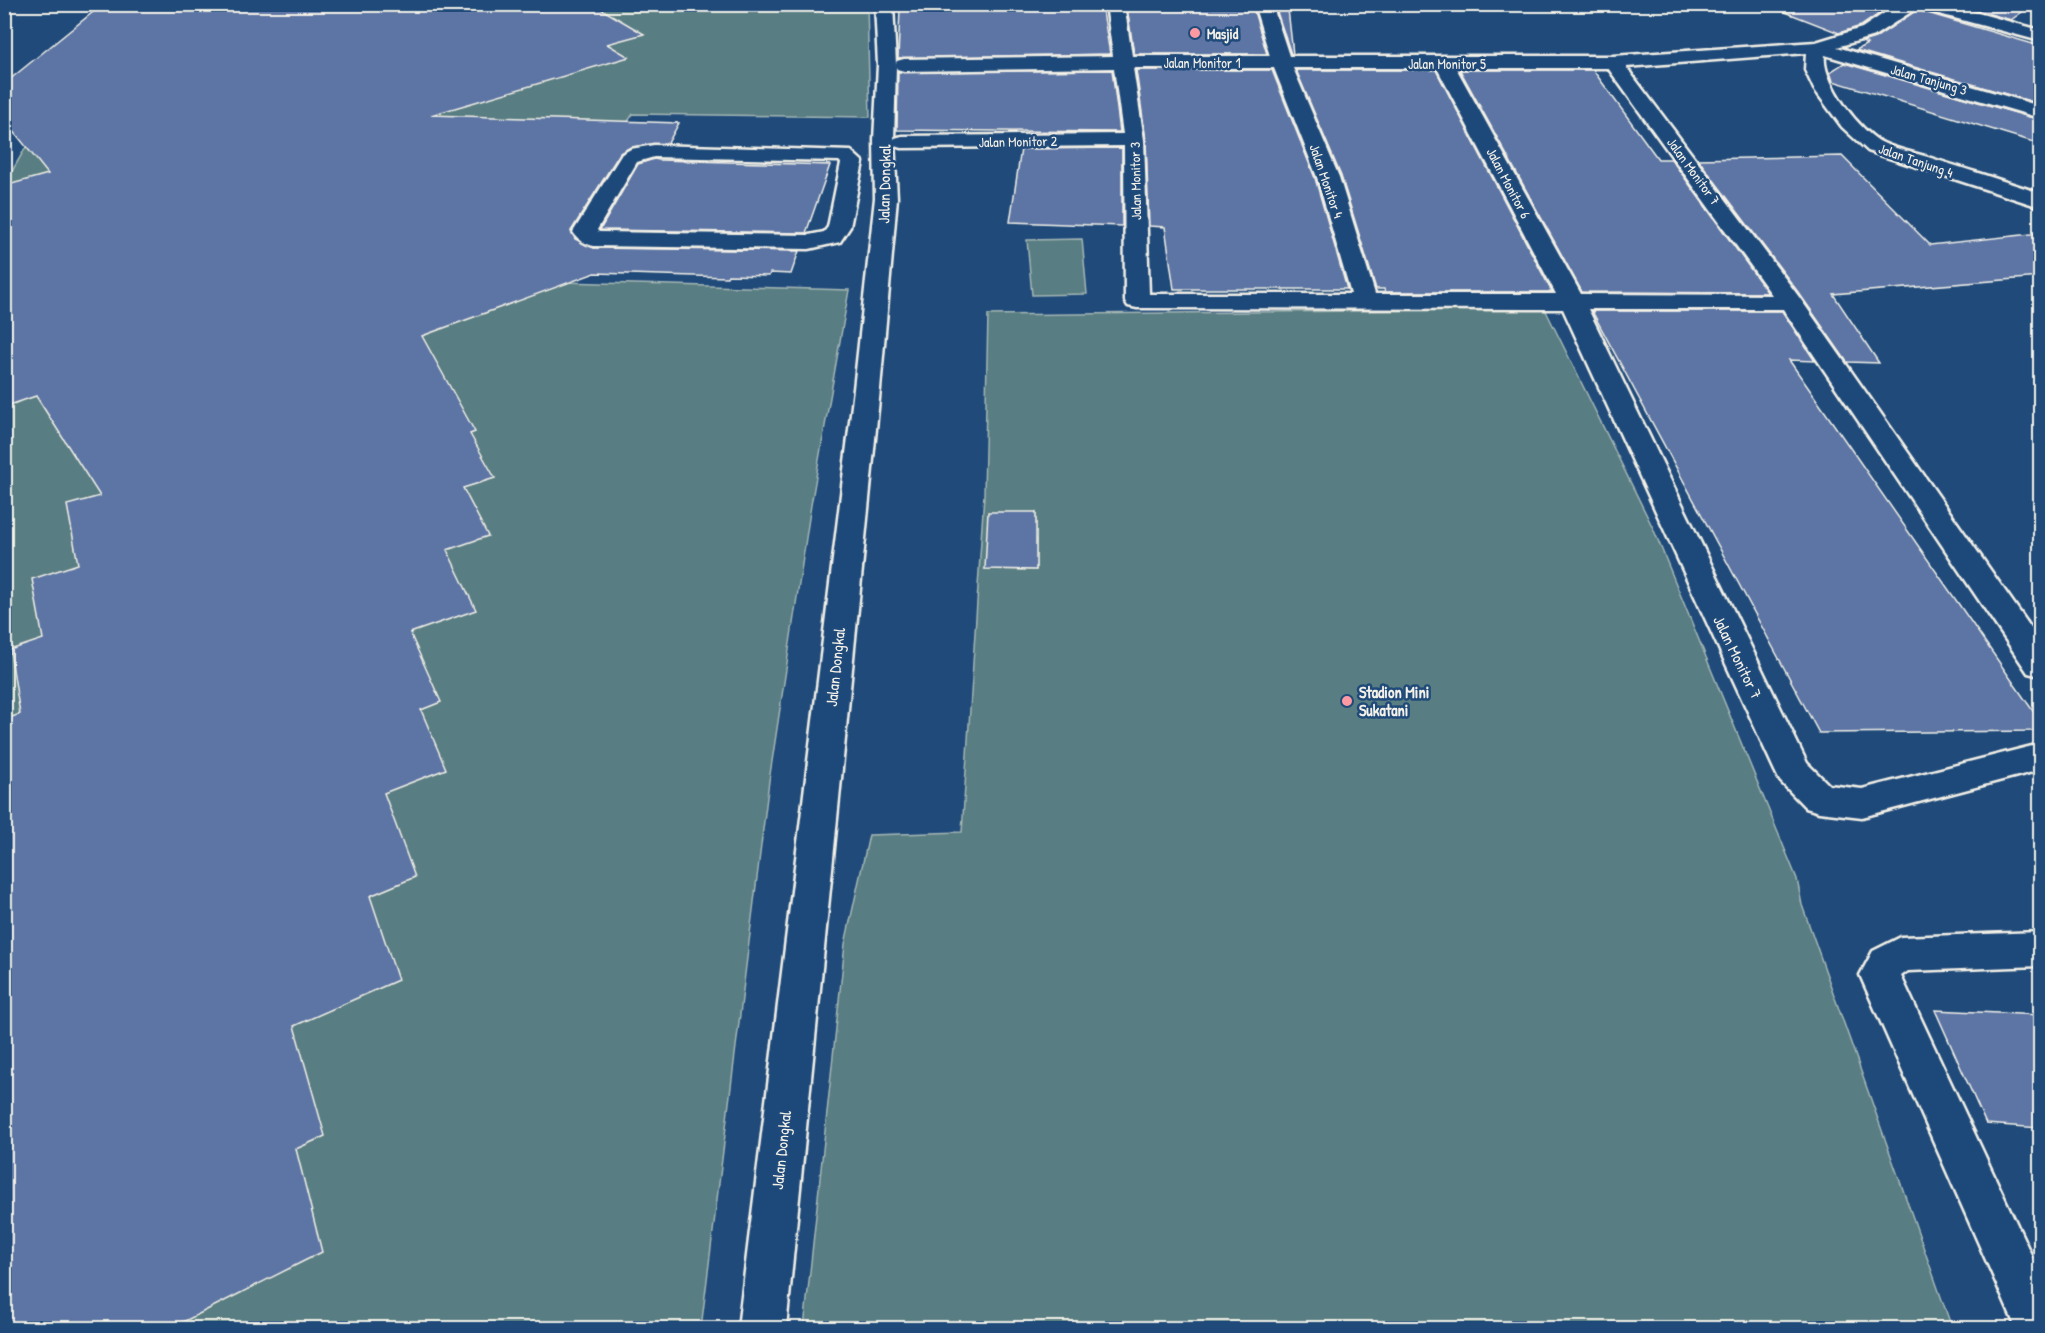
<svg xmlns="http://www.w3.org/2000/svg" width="2045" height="1333" font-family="'Patrick Hand',sans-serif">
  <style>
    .green { fill: #587d82; stroke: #a6b7b5; stroke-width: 1.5; fill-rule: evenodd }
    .building { fill: #5b74a4; stroke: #f4f1e8; stroke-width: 1.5 }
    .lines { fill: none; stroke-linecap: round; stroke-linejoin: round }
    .street-casing { stroke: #f4f1e8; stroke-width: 5 }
    .secondary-casing { stroke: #f4f1e8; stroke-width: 5 }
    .street { fill: #1f4a7a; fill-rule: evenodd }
    .secondary { fill: #1f4a7a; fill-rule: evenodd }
    .poi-dot { fill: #ff9aa2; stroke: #1f4a7a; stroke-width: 2 }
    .labels { text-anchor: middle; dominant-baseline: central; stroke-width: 5; stroke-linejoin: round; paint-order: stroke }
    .far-poi-label { font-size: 14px; font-weight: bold; fill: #f4f1e8; stroke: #1f4a7a; text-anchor: start }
    .far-street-label { font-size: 14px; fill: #f4f1e8; stroke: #1f4a7a }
    .street-label { font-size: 16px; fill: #f4f1e8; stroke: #1f4a7a }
    .poi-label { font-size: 16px; font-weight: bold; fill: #f4f1e8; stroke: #1f4a7a; text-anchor: start }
  </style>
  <rect width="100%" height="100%" fill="#1f4a7a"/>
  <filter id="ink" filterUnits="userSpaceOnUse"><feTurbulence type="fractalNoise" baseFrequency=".0167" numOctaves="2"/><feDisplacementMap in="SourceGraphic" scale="12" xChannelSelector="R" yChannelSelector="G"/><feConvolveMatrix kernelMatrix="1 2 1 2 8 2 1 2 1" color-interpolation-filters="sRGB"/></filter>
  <g filter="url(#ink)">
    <g class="green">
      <path d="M158,5H867L870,117L633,114L563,216L527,281L849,290L811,505L769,781L701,1328H5L4,185L30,140Z"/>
      <path d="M1082,239L1087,294L1032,295L1027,240Z"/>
      <path d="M1545,309L1653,528L1797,879L1802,905L1952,1328H804L845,944L869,835L962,832L984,495L988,315ZM1036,512V570L985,569Z"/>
    </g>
    <g class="building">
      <path d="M103,4H593L644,34L607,44L629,57L431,115L679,123L668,143L631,147L620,153L571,231L575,239L594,248L799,251L791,274L770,273L769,276L728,275L727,277L595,273L422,336L475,432L470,434L495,478L463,488L488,536L447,550L476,610L410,633L441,702L421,710L446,769L384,793L415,877L370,896L398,980L294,1026L325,1136L296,1149L322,1252L169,1329H4V720L20,714L10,650L43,639L32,579L78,564L67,505L100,496L36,396L4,407V186L48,174L4,119V84Z"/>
      <path d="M1776,4H1893L1861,26L1839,33L1775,8Z"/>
      <path d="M1955,4H2033L2011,20Z"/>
      <path d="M940,7L1102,6L1110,54L898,58L900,9H939Z"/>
      <path d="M1127,7L1253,8L1267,54H1134Z"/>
      <path d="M1276,9H1288L1293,54H1291Z"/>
      <path d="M1917,10L2040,46V104L1856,50L1867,44L1862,42L1875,38Z"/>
      <path d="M1844,63L2040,120V144L1833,81L1830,72Z"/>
      <path d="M1112,70L1120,132L897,130L898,72Z"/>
      <path d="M1136,70H1272L1315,178L1347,289H1174L1165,227L1149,226L1146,140Z"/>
      <path d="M1296,70H1436L1552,292H1385L1384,289H1376L1341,176Z"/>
      <path d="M1460,70H1593L1658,159H1671L1768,293L1582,292Z"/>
      <path d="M1122,148V226L1010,222L1021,149Z"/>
      <path d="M1842,156L1930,245L2040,233V277L1833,294L1879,363L1847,362L1801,296L1698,159Z"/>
      <path d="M654,159L659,160L830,165L806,233L600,230L638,164Z"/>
      <path d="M1592,311H1782L1815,361L1789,360L2040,721V731L1819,733Z"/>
      <path d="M988,512H1036V570L985,569Z"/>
      <path d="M1935,1010L2040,1015V1128L1986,1124Z"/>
    </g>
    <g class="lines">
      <defs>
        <g id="street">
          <path d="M4,4H15L4,11Z"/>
          <path d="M1106,4H1124L1132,56H1270L1254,4H1272L1289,56H1613L1816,42L1862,28L1898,4H1945L2040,30V41L1917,8L1874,36L1837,47L2040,106V118L1825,55C1821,81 1860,132 1883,143C1898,150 1916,153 1931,158C1968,170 2004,181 2040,193V207L1868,151L1842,127L1814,89L1805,70L1806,53L1626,67L1799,297L2040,641V676L2028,673L1783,309H1588L1807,763L1829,785L1862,789L2040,744V770L1862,817L1819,812L1806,808L1780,781L1775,771L1563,309L1137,308L1128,306L1125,301L1124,146L902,148L895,146L892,142L895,138L902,136L1123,134L1114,68L904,71L897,69L895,65L897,61L904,59L1113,56ZM1133,68H1274L1317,177L1351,294H1149L1144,140ZM1293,68H1437L1556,294H1375L1339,177ZM1456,68H1608L1772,295L1581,294Z"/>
          <path d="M654,145L851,151L863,162L850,227L840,242L809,249L594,246C585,244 578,240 573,232L622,154L631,149ZM654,157L839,161L841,163L828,227L824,232L809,235L599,232L597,230L637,162Z"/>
          <path d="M2040,932V966L1908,971L1901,976L2040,1274V1328H2016L1860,975L1873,951L1901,937Z"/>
        </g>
        <path id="secondary" d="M875,4H893L896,65L894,140L897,198L880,389L786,1328H738L854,389L875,198L874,140L878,65Z"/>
      </defs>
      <use href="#street" class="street-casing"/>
      <use href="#secondary" class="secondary-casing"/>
      <use href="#street" class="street"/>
      <use href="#secondary" class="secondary"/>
    </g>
  </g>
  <g class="poi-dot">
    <circle cx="1195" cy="33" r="6"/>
    <circle cx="1347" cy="701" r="6"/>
  </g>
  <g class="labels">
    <g class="far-poi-label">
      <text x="1207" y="33">Masjid</text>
    </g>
    <g class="far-street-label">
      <text x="1202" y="62">Jalan Monitor 1</text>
      <text x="1447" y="63">Jalan Monitor 5</text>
      <text transform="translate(1929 79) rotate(16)">Jalan Tanjung 3</text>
      <text transform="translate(1018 141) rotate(-1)">Jalan Monitor 2</text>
      <text transform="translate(1916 160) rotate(19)">Jalan Tanjung 4</text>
      <text transform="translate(1694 171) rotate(54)">Jalan Monitor 7</text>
      <text transform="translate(1135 181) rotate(-91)">Jalan Monitor 3</text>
      <text transform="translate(1327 181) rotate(71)">Jalan Monitor 4</text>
      <text transform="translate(1509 183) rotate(62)">Jalan Monitor 6</text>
    </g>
    <g class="street-label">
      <text transform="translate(884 184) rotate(-89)">Jalan Dongkal</text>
      <text transform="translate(1738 657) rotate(64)">Jalan Monitor 7</text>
      <text transform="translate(835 667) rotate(-84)">Jalan Dongkal</text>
      <text transform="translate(781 1150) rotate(-84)">Jalan Dongkal</text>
    </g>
    <g class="poi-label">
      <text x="1359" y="692">Stadion Mini<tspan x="1359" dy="18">Sukatani</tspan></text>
    </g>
  </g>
  <rect width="2045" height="1333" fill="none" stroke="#1f4a7a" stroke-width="24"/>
  <rect x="12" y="12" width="2021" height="1309" fill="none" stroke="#f4f1e8" stroke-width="2" filter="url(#ink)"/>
</svg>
